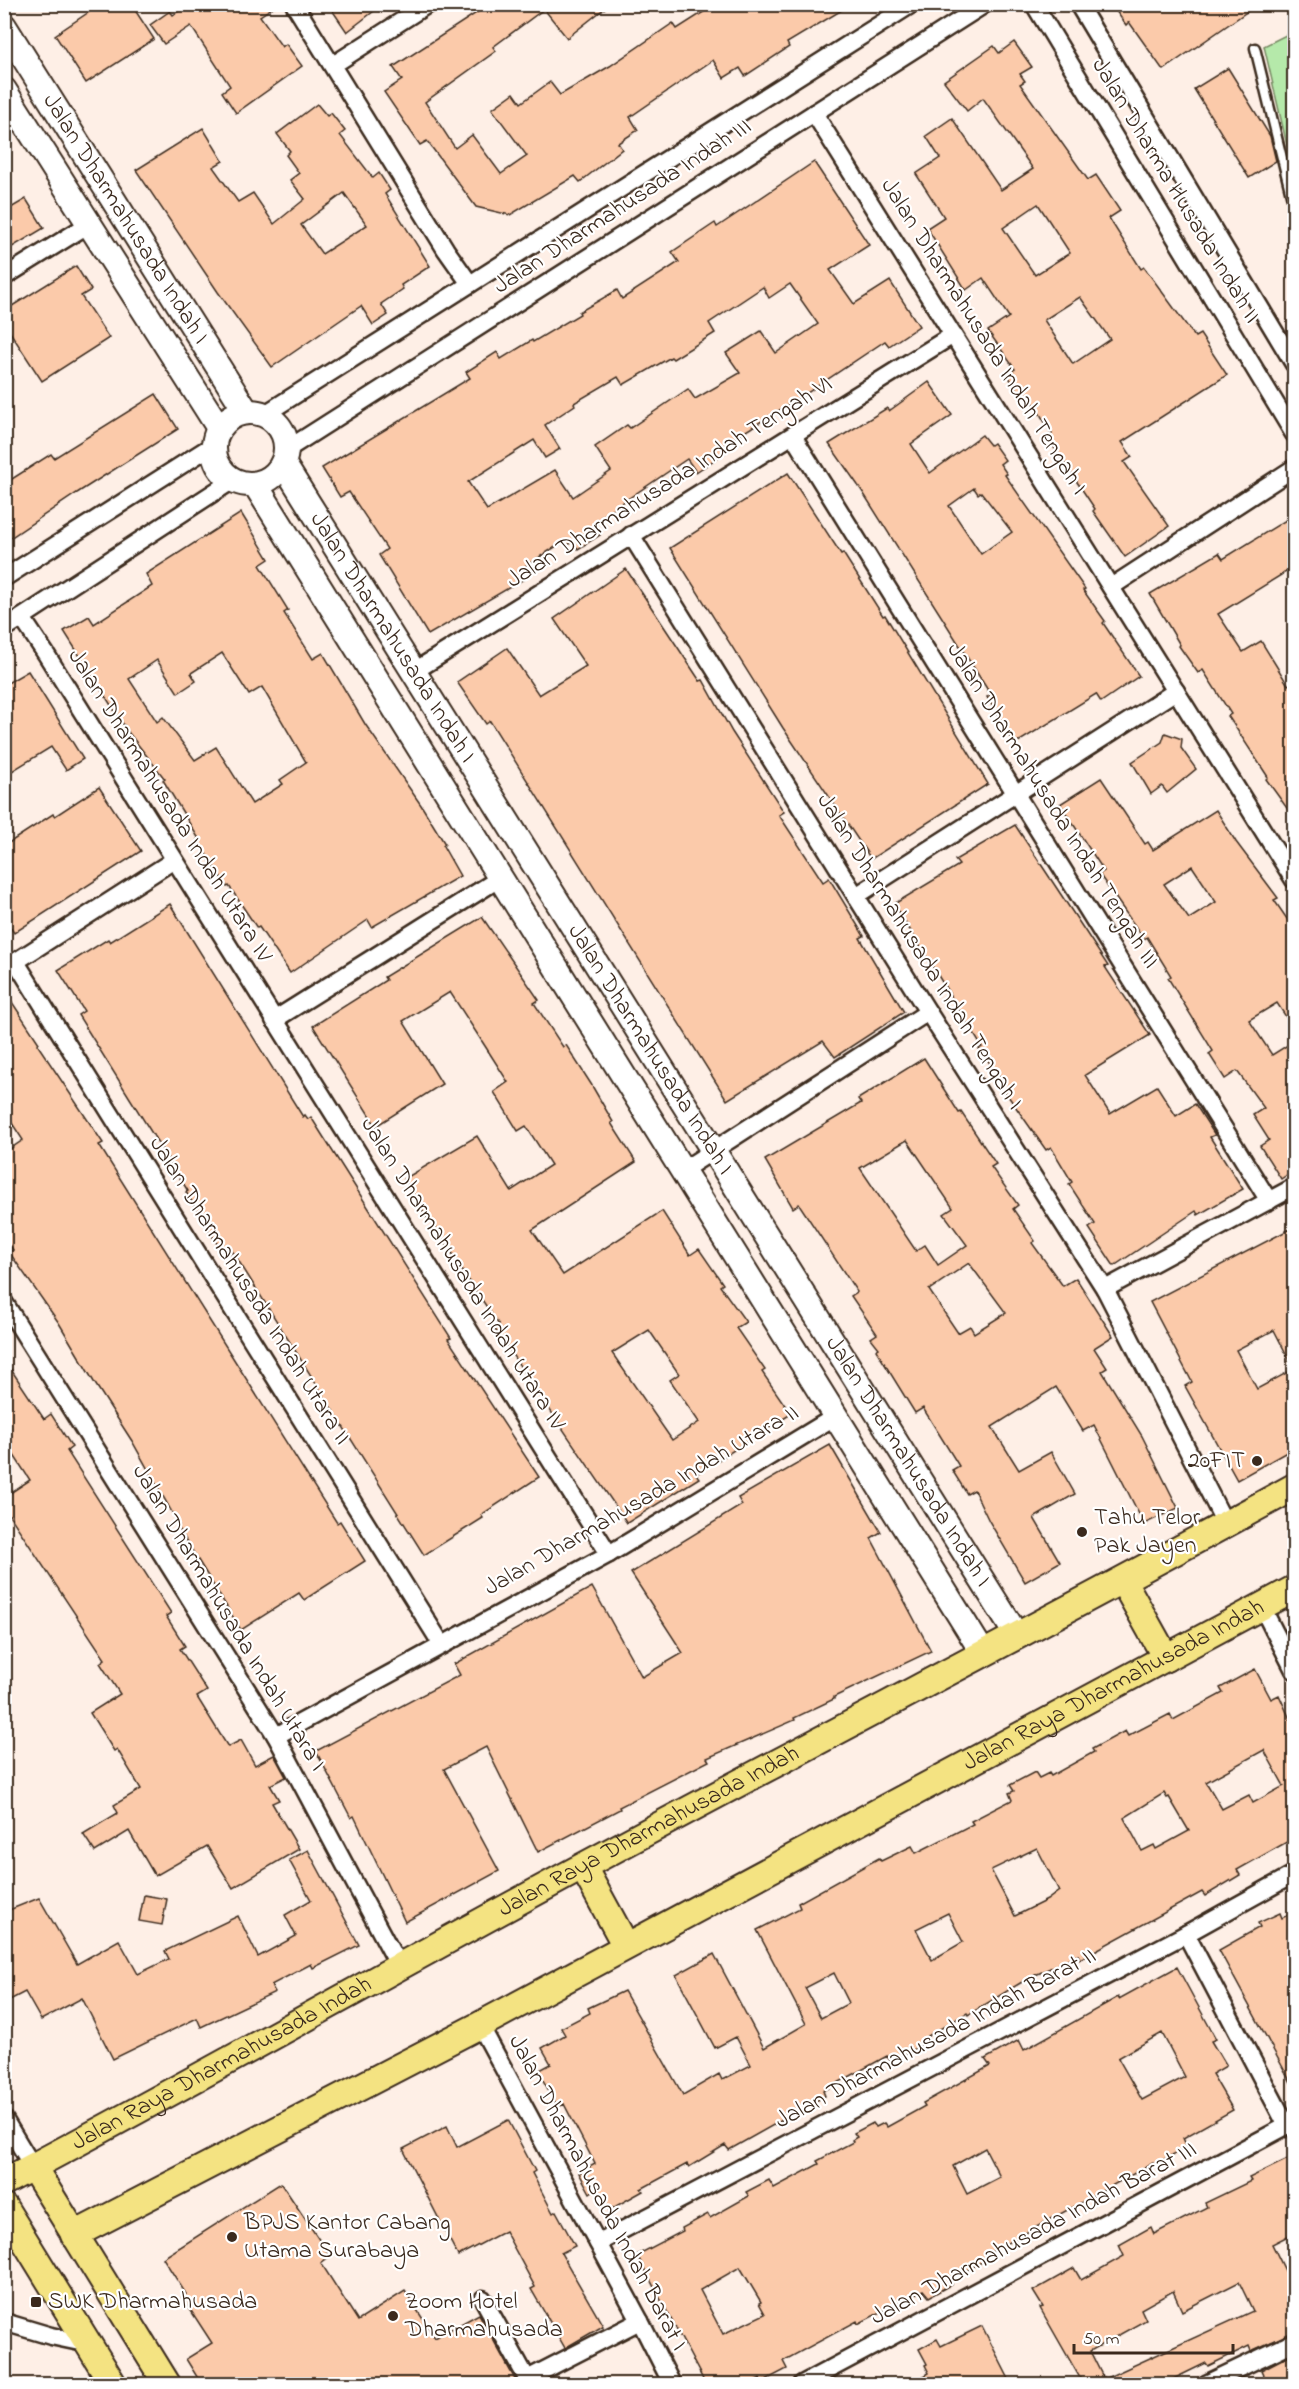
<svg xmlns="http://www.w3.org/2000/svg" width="1299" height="2389" font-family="'Indie Flower',sans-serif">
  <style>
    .green { fill: #b5e9aa; stroke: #788a64; stroke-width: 1.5 }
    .building { fill: #fbcaaa; stroke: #3b2a1e; stroke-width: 1.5; fill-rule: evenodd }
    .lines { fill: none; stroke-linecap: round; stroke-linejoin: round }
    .service-casing { stroke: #3b2a1e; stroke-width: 13 }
    .minor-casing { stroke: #3b2a1e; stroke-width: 21 }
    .secondary-casing { stroke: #3b2a1e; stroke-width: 28 }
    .primary-casing { stroke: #3b2a1e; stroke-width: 30 }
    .service { stroke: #fff; stroke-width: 8 }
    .minor { stroke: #fff; stroke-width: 16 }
    .secondary { stroke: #fff; stroke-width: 24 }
    .primary { stroke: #f4e382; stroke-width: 26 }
    .poi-dot { fill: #3b2a1e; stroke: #fff; stroke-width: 2 }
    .labels { text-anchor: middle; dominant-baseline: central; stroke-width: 4.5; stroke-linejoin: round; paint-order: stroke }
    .street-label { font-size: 24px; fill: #3b2a1e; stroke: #fff }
    .poi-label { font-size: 24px; fill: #3b2a1e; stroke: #fff; text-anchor: start }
  </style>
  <rect width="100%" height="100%" fill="#feefe6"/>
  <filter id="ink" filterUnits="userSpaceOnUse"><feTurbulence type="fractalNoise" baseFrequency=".0167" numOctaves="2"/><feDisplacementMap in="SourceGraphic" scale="12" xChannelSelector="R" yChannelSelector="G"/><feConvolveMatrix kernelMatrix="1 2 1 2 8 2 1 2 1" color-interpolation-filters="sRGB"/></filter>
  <g filter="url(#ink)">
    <path class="green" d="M1294,31V175L1264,46Z"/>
    <g class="building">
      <path d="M101,4H131L154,39L86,83L55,35Z"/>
      <path d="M189,4H278L260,16L282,47L286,44L302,66L236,113L222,92L230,86L191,26L164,44L150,25L170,11L173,15Z"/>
      <path d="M328,4H383L347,32Z"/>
      <path d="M490,4H610L567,38L544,9L493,47L496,51L425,102L455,148L472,135L501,174L527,156L492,109L514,93L521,103L550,82L560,95L610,66L673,23L677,29L716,4H852L787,43L789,47L745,76L740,68L724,78L713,60L630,117L638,130L618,143L622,149L580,182L575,176L510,215L476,207L427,141L420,145L384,92L402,80L393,67Z"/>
      <path d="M1111,4H1258L1163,70L1129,22L1126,25Z"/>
      <path d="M1014,42L1032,67L1020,74L1025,81L1020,84L1088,180L1096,175L1120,211L1109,218L1141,269L1144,267L1195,337L1200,334L1227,375L1122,442L1132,457L1124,462L1169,526L1125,557L1093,511L1095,509L1047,437L1052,434L1028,394L1022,398L1007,374L1015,369L988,331L1009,317L983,278L966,290L927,228L944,217L916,174L940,158L926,136L952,118L1001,190L1033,169L983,98L967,111L944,81L994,46L999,53ZM1038,204L1070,253L1035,275L1003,228ZM1080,297L1110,339L1073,364L1044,320Z"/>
      <path d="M1228,68L1270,136L1276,161L1249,178L1194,89Z"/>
      <path d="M317,104L327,116L331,113L345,131L340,135L373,178L379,173L390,190L385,194L430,266L401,285L403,289L381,304L388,315L373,325L361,306L272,367L218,292L136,170L203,128L223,161L213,167L238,202L253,193L274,224L305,199L290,180L299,173L286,155L290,151L277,134ZM344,193L367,225L322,254L301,225Z"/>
      <path d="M814,162L869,245L830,270L854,304L890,281L919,326L889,346L885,341L807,393L725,444L729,450L696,472L687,459L601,517L603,519L594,525L600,535L578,549L573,542L566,546L563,542L519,570L524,579L428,635L379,555L387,549L349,492L340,497L322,468L470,378L466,372L497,352L501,359L532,340L533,342L580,314L579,312L617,290L622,299L679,262L672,252L715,223L717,227ZM790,284L818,324L776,353L761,331L726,353L740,373L695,399L688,389L630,428L627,425L595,447L611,471L573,497L555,470L487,510L468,482L534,440L545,458L560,449L545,425L575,405L574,403L618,377L623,385L671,357L673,359L715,333L709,323L763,287L769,298Z"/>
      <path d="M26,199L44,228L4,252V212Z"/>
      <path d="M76,266L91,290L81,296L109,338L42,381L4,323V311Z"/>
      <path d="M929,382L952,415L911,444L930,473L982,435L990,445L993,443L1005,460L1000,464L1007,474L1005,475L1085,589L1083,590L1105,621L1103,623L1139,676L1101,702L1096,694L1015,744L987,697L991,695L862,491L829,444L887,408L889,411ZM974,488L978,494L981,492L1012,532L981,554L949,506Z"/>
      <path d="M156,394L178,429L77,493L4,542V484L51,454L54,458Z"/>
      <path d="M788,473L841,554L843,553L883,616L885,615L988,784L871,859L783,728L670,548Z"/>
      <path d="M241,513L269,559L260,565L288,610L284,613L313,659L323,653L365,724L421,805L445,844L443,846L460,876L372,927L368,920L290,973L259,927L257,928L229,886L227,887L197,840L199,839L163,780L165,779L128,732L64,631L89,616L94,624L152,586L146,574ZM222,653L249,695L262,687L306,762L280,780L283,784L252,804L216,747L195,760L163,717L157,722L129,679L157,660L178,693L196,681L191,673Z"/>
      <path d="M1294,515V567L1218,614L1243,652L1261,641L1288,685L1294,681V818L1266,779L1268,777L1228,716L1231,714L1203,670L1198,673L1179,646L1180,645L1150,594L1219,553L1223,559Z"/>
      <path d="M626,569L700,681L703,680L732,732L784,812L779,815L823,882L829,878L864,936L860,938L904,1012L835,1057L823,1041L727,1100L490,721L486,724L457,682L507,648L539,695L586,666L554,619Z"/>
      <path d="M28,671L83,759L66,770L51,747L4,776V685Z"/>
      <path d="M1165,733L1182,739L1181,748L1196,769L1167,793L1162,786L1151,794L1132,762L1162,742Z"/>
      <path d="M1101,778L1145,844L1148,842L1153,850L1216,810L1236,842L1278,898L1274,900L1294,929V1029L1277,1003L1249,1020L1272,1055L1294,1041V1170L1281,1179L1260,1146L1269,1140L1253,1115L1264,1108L1237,1071L1225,1079L1209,1054L1213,1051L1168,978L1171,976L1147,937L1144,939L1099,874L1104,871L1060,804ZM1192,866L1216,902L1189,919L1164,884Z"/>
      <path d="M99,787L141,851L14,933L4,918V846L53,814L55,816Z"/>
      <path d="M1015,825L1087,934L1108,966L1105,967L1150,1035L1085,1075L1110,1114L1157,1086L1176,1116L1195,1104L1215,1135L1210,1137L1243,1189L1198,1215L1196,1211L1114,1266L1089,1228L1095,1224L1069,1184L1072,1182L1051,1147L1046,1150L1001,1086L1005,1083L979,1049L982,1047L894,904L959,865L955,860Z"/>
      <path d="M170,904L303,1117L305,1115L308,1119L311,1117L321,1133L451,1338L448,1339L539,1477L481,1515L483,1518L424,1555L233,1252L225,1257L186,1192L188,1191L78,1015L84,1011L58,970L108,939L110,942Z"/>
      <path d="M482,917L539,1000L534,1003L563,1047L566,1045L591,1084L613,1122L611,1123L636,1162L532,1230L563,1275L662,1211L690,1255L699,1249L723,1284L720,1286L746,1322L736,1328L765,1370L762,1372L791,1414L696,1474L699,1478L627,1523L494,1328L499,1325L453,1257L454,1256L431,1220L429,1221L404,1179L477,1136L511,1191L551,1165L526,1126L518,1131L494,1092L508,1082L485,1046L450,992L403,1021L442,1084L376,1126L313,1026L386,980L384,977ZM649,1330L679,1374L670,1380L699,1422L672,1440L612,1353Z"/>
      <path d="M4,990L39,1043L37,1044L103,1143L99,1145L337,1523L340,1521L365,1561L304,1600L299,1593L241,1630L177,1526L179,1525L132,1441L94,1382L59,1323L9,1252L13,1250L4,1238V1153L23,1140L4,1111Z"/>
      <path d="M924,1058L959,1113L961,1112L996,1164L991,1167L1018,1205L1013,1209L1035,1241L1032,1243L1063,1286L1076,1278L1113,1336L1094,1348L1107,1368L1102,1371L1142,1436L1178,1508L1144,1524L1094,1425L1083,1431L1056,1387L992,1427L1019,1470L1051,1452L1075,1494L1034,1518L1060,1562L1025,1582L989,1521L974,1490L967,1494L952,1470L959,1466L923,1408L915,1413L876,1350L879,1348L871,1338L877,1334L851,1296L857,1292L799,1204L793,1208L765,1160L861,1103L858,1099ZM907,1140L953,1208L944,1214L967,1245L938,1265L925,1245L916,1251L860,1168ZM969,1263L1006,1313L974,1333L970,1326L958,1333L929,1290Z"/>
      <path d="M1294,1227V1448L1237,1480L1185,1386L1192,1382L1150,1302ZM1274,1330L1294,1369L1257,1389L1236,1350Z"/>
      <path d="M4,1359L44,1419L51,1414L72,1447L67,1451L171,1613L166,1616L185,1646L180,1649L207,1691L197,1697L228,1747L241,1740L255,1765L274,1755L286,1777L270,1785L279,1800L272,1803L299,1849L233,1888L207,1846L155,1876L129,1831L95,1852L83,1834L118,1813L114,1805L141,1789L117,1749L114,1751L90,1713L120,1694L100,1663L105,1659L4,1507V1497L30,1480L6,1443L11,1440L4,1430Z"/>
      <path d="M830,1445L881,1532L871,1538L931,1651L834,1697V1699L794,1718L795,1720L707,1758L709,1761L619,1807L620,1809L538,1852L486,1747L444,1769L499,1871L405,1922L354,1816L351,1818L316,1751L460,1675L454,1664L592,1587L642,1677L683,1653L631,1573L742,1505L738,1498Z"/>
      <path d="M1255,1669L1271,1699L1279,1695L1294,1728V1838L1237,1870L1240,1875L1205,1896L1202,1892L1080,1959L1078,1955L1027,1979L968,2015L967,2013L921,2040L923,2044L891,2062L887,2056L823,2091L825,2096L729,2150L725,2145L689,2167L687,2164L641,2189L643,2191L609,2210L597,2188L590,2193L579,2173L595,2164L564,2104L558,2107L538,2071L551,2064L542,2048L565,2035L561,2028L590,2013L588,2008L624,1991L683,2095L719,2074L722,2080L751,2065L736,2037L715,2048L676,1975L714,1954L764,2048L806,2024L757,1930L800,1908L798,1903L879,1858L881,1861L912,1846L916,1853L973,1824L971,1821L1012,1800L1009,1793L1014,1791L1010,1785L1035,1772L1039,1778L1049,1773L1051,1776L1094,1752L1092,1749L1125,1731L1128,1736L1170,1714L1173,1720L1223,1693L1220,1688ZM1264,1750L1284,1786L1253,1803L1249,1795L1222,1809L1206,1782ZM1164,1793L1167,1798L1169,1797L1189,1831L1156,1849L1154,1845L1142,1851L1124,1818ZM1037,1848L1059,1891L1047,1900L1015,1916L991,1870ZM948,1913L963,1942L932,1960L916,1929ZM834,1973L849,2003L821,2018L805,1988Z"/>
      <path d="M308,1850L359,1945L313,1968L311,1964L271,1985L275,1992L201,2027L197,2018L113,2059L82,1998L41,2020L25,1992L4,2003V1912L39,1898L77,1964L119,1940L138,1974L169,1959L165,1951L238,1916L258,1957L296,1936L285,1915L311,1900L289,1860Z"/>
      <path d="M144,1895L167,1899L162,1925L139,1921Z"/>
      <path d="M1294,1912V2088L1219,1950L1260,1927L1258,1923L1280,1913L1282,1918Z"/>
      <path d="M1177,1967L1216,2039L1211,2041L1226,2066L1212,2074L1233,2110L1183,2138L1187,2147L1154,2165L1153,2163L989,2253L991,2257L949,2280L952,2284L929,2297L923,2290L858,2324L857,2321L783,2361L787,2369L762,2382L760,2378L747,2385H706L637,2255L683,2231L682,2228L708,2214L710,2218L749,2196L746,2192L769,2180L774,2188L819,2164L817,2161L853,2142L852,2140L857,2137L854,2133L873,2123L876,2127L884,2123L887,2127L925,2106L923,2103L990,2066L985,2059L1019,2040L1024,2050L1118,1997L1119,1999ZM1162,2033L1185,2077L1142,2100L1118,2058ZM985,2148L1000,2177L967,2194L953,2166ZM740,2267L761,2302L759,2303L765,2314L723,2334L700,2290Z"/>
      <path d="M508,2120L535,2171L532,2173L553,2213L556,2211L575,2246L561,2253L603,2326L565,2348L531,2289L535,2287L505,2231L458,2256L403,2149L447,2126L457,2147Z"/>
      <path d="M1294,2156V2233L1272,2244L1294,2289V2332L1251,2351L1249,2346L1208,2366L1206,2363L1161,2385H1084L1040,2308L1043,2307L1033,2291L1074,2268L1081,2280L1124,2256L1119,2245L1151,2227L1154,2234L1207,2207L1205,2203L1251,2181L1249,2178ZM1239,2282L1253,2311L1104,2379L1090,2351L1146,2320L1141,2309L1173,2291L1182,2311Z"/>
      <path d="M281,2183L330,2256L321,2263L358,2321L405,2291L435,2338L479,2314L518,2385H202L186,2359L212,2343L182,2297L186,2294L163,2258Z"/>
      <path d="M982,2326L1012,2385H909L929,2373L925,2365L927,2364L919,2349L937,2339L941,2346Z"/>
      <path d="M1294,2353V2385H1268L1261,2370Z"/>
    </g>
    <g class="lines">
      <defs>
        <path id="service" d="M1255,48L1294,207"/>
        <g id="minor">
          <path d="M294,4L446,250L470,284"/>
          <path d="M1034,4L1294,434"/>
          <path d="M1078,4L1294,364"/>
          <path d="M333,65L428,4"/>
          <path d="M814,113L1294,880"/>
          <path d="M4,277L89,224"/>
          <path d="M265,414L912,4"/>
          <path d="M793,436L1269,1201"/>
          <path d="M286,450L985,4"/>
          <path d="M631,535L928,1012L1105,1289L1226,1525"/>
          <path d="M4,578L213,445"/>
          <path d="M1111,587L1294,468"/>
          <path d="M22,618L46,654L609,1554"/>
          <path d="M4,629L233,480"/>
          <path d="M413,672L953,335"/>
          <path d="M856,896L1176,691"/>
          <path d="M16,962L442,1645"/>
          <path d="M4,969L174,860"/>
          <path d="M274,1020L500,878"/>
          <path d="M683,1170L928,1012"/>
          <path d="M1105,1289L1294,1187"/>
          <path d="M4,1302L276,1736L399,1966"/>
          <path d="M1262,1607L1294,1670"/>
          <path d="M276,1736L609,1554L836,1416"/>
          <path d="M1186,1934L1287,2126"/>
          <path d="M480,2025L640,2321L672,2384"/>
          <path d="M4,2119L33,2167"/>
          <path d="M598,2243L1186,1934L1294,1874"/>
          <path d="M483,2299L530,2384"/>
          <path d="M4,2322L51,2336L89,2344"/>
          <path d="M527,2379L640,2321"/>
          <path d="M802,2384L1294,2122"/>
          <path d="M1206,2384L1294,2342"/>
        </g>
        <g id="secondary">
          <path id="s1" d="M4,26L246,411"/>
          <path d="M4,90L219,428"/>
          <circle cx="250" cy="448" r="36"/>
          <path id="s2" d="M283,463L1017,1636"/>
          <path d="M255,484L983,1653"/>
        </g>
        <g id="primary">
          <path d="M1123,1581L1166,1658"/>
          <path d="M583,1867L626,1946"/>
          <path d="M33,2167L167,2384"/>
          <path id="s3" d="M4,2182C197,2080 387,1972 580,1868C817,1740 1057,1617 1294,1487"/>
          <path d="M4,2207L113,2384"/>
          <path id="s4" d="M74,2235L480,2025L1294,1589"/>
        </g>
      </defs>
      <use href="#service" class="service-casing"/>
      <use href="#minor" class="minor-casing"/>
      <use href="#secondary" class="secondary-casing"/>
      <use href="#primary" class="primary-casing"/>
      <use href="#service" class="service"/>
      <use href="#minor" class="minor"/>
      <use href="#secondary" class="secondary"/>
      <use href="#primary" class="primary"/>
    </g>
  </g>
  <g class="poi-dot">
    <circle cx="1257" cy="1461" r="6"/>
    <circle cx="1082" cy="1532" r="6"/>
    <circle cx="232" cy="2237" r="6"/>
    <rect x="30" y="2296" width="12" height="12" rx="3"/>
    <circle cx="393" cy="2316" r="6"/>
  </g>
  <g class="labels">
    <g class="street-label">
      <text transform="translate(1175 191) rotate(59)">Jalan Dharma Husada Indah II</text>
      <text transform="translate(623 207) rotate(-33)">Jalan Dharmahusada Indah III</text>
      <text stroke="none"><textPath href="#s1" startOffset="228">Jalan Dharmahusada Indah I</textPath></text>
      <text transform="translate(983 337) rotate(58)">Jalan Dharmahusada Indah Tengah I</text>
      <text transform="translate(670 483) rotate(-32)">Jalan Dharmahusada Indah Tengah VI</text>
      <text stroke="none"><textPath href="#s2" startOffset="206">Jalan Dharmahusada Indah I</textPath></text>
      <text transform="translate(169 806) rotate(58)">Jalan Dharmahusada Indah Utara IV</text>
      <text transform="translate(1052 806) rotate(58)">Jalan Dharmahusada Indah Tengah III</text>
      <text transform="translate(919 952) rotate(58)">Jalan Dharmahusada Indah Tengah I</text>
      <text stroke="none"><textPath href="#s2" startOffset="692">Jalan Dharmahusada Indah I</textPath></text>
      <text transform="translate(462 1274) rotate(58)">Jalan Dharmahusada Indah Utara IV</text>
      <text transform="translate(249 1291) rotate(58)">Jalan Dharmahusada Indah Utara II</text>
      <text stroke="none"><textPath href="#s2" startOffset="1178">Jalan Dharmahusada Indah I</textPath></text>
      <text transform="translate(642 1501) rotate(-30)">Jalan Dharmahusada Indah Utara II</text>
      <text transform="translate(228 1618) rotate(59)">Jalan Dharmahusada Indah Utara I</text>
      <text stroke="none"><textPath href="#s4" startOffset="1176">Jalan Raya Dharmahusada Indah</textPath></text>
      <text stroke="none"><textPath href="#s3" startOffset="734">Jalan Raya Dharmahusada Indah</textPath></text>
      <text transform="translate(936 2039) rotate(-28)">Jalan Dharmahusada Indah Barat II</text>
      <text stroke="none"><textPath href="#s3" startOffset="248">Jalan Raya Dharmahusada Indah</textPath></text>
      <text transform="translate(597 2193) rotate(62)">Jalan Dharmahusada Indah Barat I</text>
      <text transform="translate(1034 2234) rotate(-28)">Jalan Dharmahusada Indah Barat III</text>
    </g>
    <g class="poi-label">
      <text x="1245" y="1461" text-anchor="end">20FIT</text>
      <text x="1094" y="1518">Tahu Telor<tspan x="1094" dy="28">Pak Jayen</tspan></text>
      <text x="244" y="2223">BPJS Kantor Cabang<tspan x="244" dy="28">Utama Surabaya</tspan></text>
      <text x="48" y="2302">SWK Dharmahusada</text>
      <text x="405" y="2302">Zoom Hotel<tspan x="405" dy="28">Dharmahusada</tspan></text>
    </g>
  </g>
  <rect width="1299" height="2389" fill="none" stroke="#fff" stroke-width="24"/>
  <rect x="12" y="12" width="1275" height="2365" fill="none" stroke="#3b2a1e" stroke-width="2" filter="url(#ink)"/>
  <path d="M1074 2344v9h159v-9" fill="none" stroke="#3b2a1e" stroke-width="3"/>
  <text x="1083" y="2344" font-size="18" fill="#3b2a1e" stroke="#ffffff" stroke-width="4.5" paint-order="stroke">50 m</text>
</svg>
